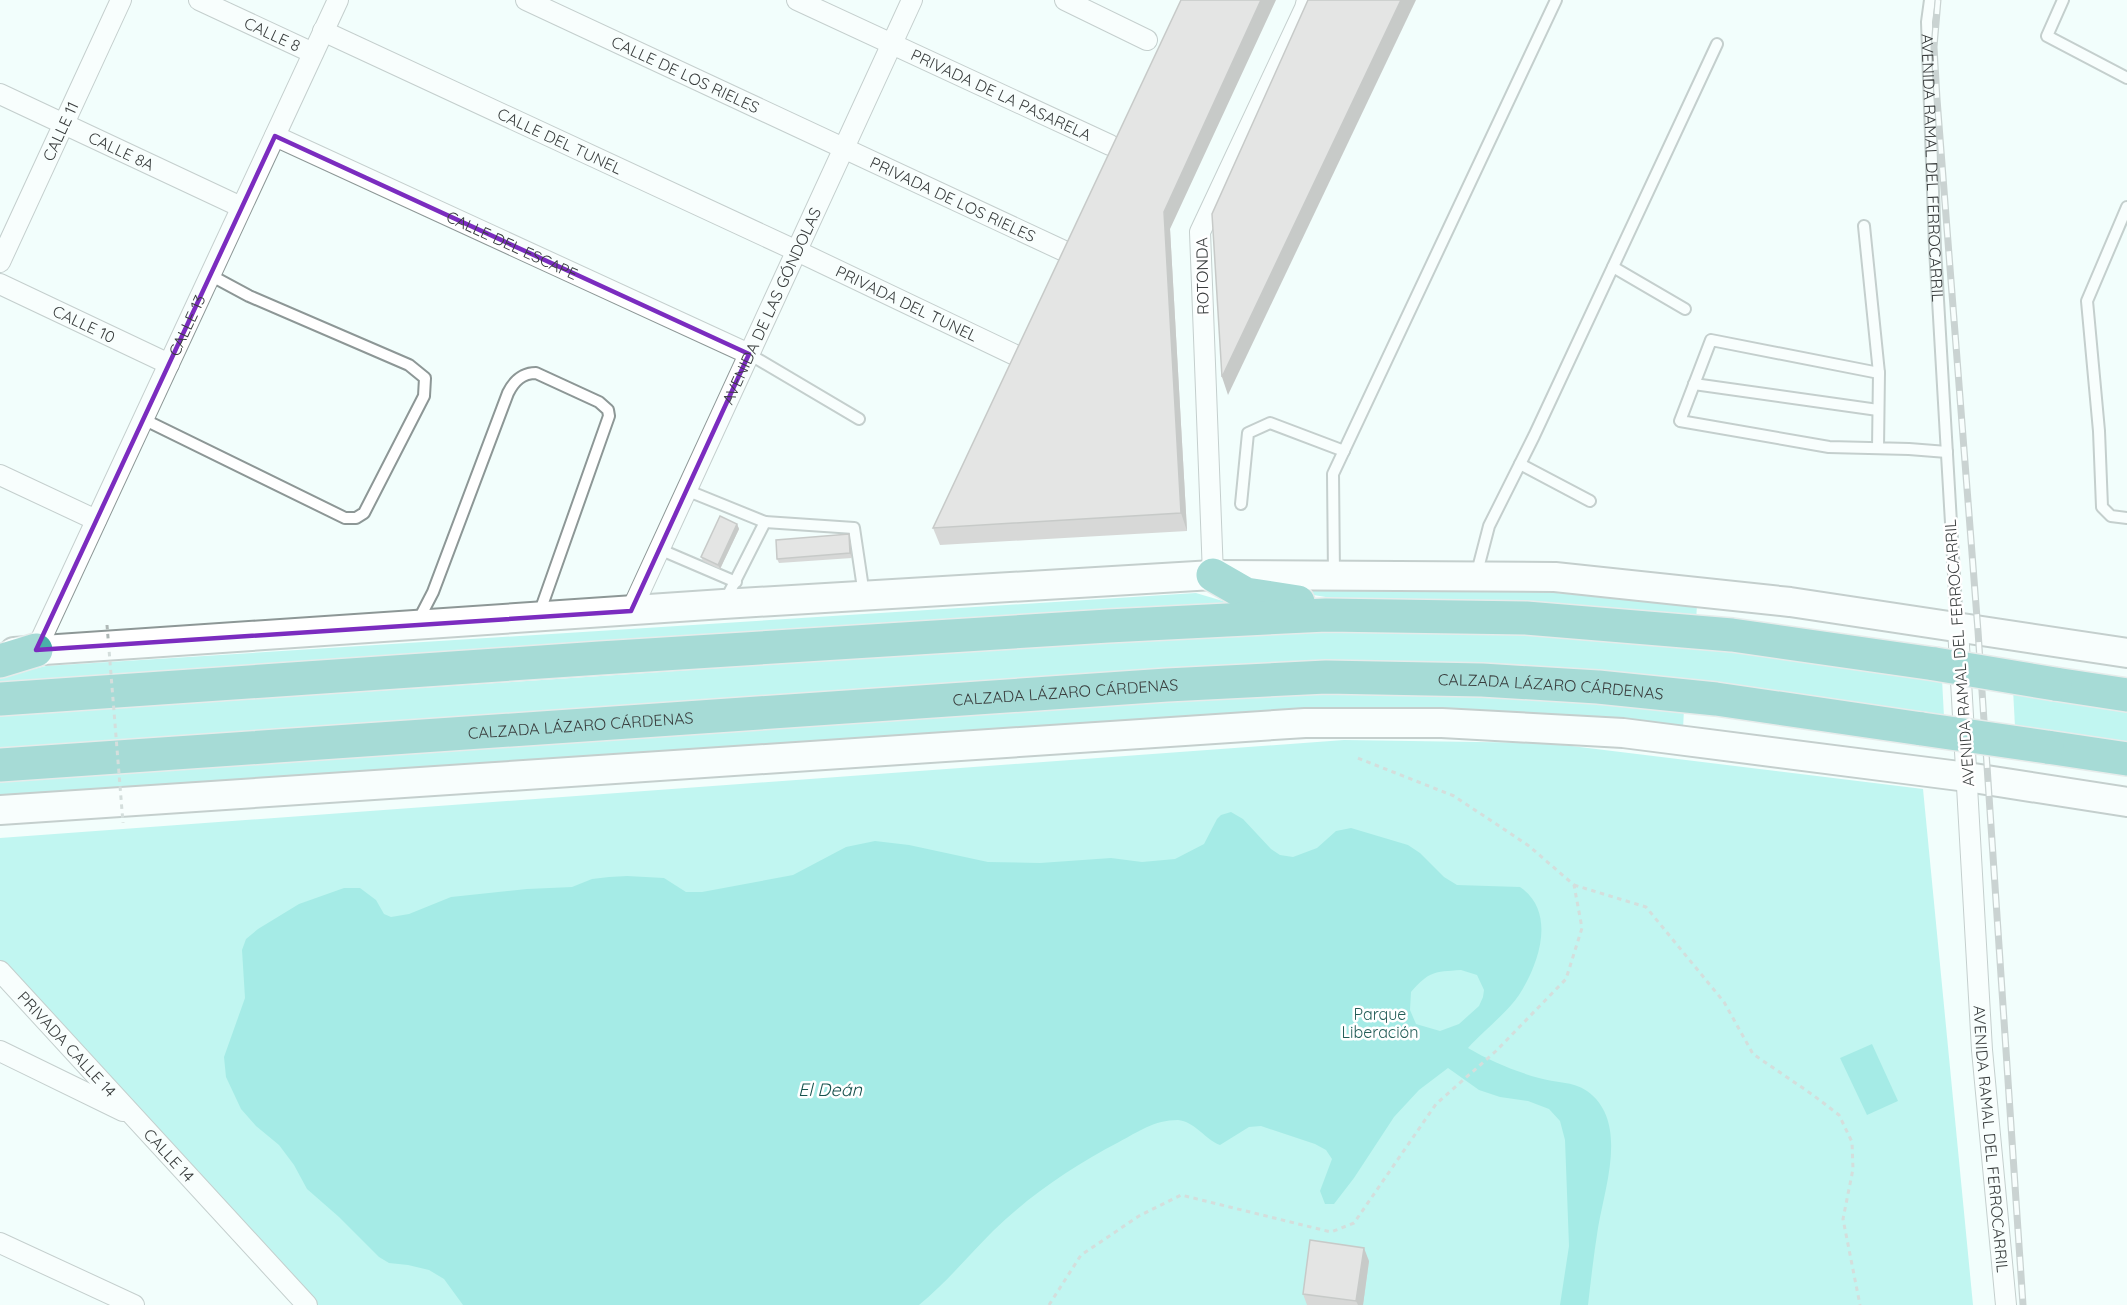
<svg xmlns="http://www.w3.org/2000/svg" width="2127" height="1305" font-family="Quicksand,sans-serif">
  <style>
    .green { fill: #86ede4 }
    .water { fill: #48d6cc; fill-rule: evenodd }
    .lines { fill: none; stroke-linecap: round; stroke-linejoin: round }
    .lane-casing { stroke: #8d9796; stroke-width: 14 }
    .street-casing { stroke: #8d9796; stroke-width: 22 }
    .secondary-casing { stroke: #8d9796; stroke-width: 32 }
    .highway-casing { stroke: #d7d8d8; stroke-width: 36 }
    .path { stroke: #afb8b6; stroke-width: 3; stroke-dasharray: 4.5 4.5; stroke-linecap: butt }
    .lane { stroke: #fff; stroke-width: 10 }
    .street { stroke: #fff; stroke-width: 20 }
    .secondary { stroke: #fff; stroke-width: 28 }
    .highway { stroke: #4ab1a9; stroke-width: 33 }
    .rail-casing { stroke: #99a1a0; stroke-width: 7 }
    .rail { stroke: #fff; stroke-width: 4.5; stroke-dasharray: 14; stroke-linecap: butt }
    .highway-bridge-casing { stroke: #d7d8d8; stroke-width: 36; stroke-linecap: butt }
    .path-bridge { stroke: #afb8b6; stroke-width: 3; stroke-dasharray: 4.5 4.5; stroke-linecap: butt }
    .highway-bridge { stroke: #4ab1a9; stroke-width: 33 }
    .wall { fill: #b5acab }
    .shaded-wall { fill: #938c8b }
    .building { fill: #d2c8c7; stroke: #938c8b; stroke-width: 1.5 }
    .marked { fill: none; stroke: #7b2cbf; stroke-width: 4.5; stroke-linejoin: round }
    .labels { text-anchor: middle; dominant-baseline: central; stroke-width: 5; stroke-linejoin: round; paint-order: stroke }
    .street-label { font-size: 16px; fill: #393d3d; stroke: #fff }
    .park-label { font-size: 16px; fill: #255e59; stroke: #fff }
    .water-label { font-size: 18px; font-style: italic; fill: #16524d; stroke: #fff }
  </style>
  <rect width="100%" height="100%" fill="#f2fefc"/>
  <g class="green">
    <path d="M1260,586L1533,591L1697,605L1696,622L1386,607Z"/>
    <path d="M1196,593L1253,610L0,691V677L46,666Z"/>
    <path d="M1469,629L1648,638L1942,679L1944,717L1644,678L0,754V716L1290,630Z"/>
    <path d="M2013,689L2127,706V744L2015,727Z"/>
    <path d="M1295,691L1460,694L1684,709L1683,729L1461,710L1298,708L0,800V779Z"/>
    <path d="M1344,740L1547,743L1923,789L1973,1305H312L0,964V838Z"/>
  </g>
  <g class="water">
    <path d="M1231,812L1243,819L1271,849L1280,855L1293,857L1317,848L1336,831L1351,828L1408,845L1420,853L1444,877L1457,885L1520,887C1557,912 1539,964 1519,995C1507,1013 1483,1031 1468,1048C1490,1061 1514,1071 1539,1078C1555,1083 1573,1081 1587,1091C1629,1121 1605,1186 1598,1228C1594,1253 1591,1279 1588,1305H1560L1569,1246L1565,1140L1560,1121L1549,1109L1528,1101L1500,1097L1479,1090L1448,1068L1419,1090L1394,1117L1354,1178L1334,1204H1325L1320,1191L1332,1159L1326,1150L1315,1144L1261,1126L1249,1127L1220,1145C1206,1140 1194,1121 1178,1120C1154,1120 1138,1132 1119,1142C1073,1166 1030,1195 993,1231C968,1256 946,1283 919,1305H463L444,1279L429,1270L408,1265L389,1263L379,1257L339,1217L307,1189L294,1165L279,1145L256,1126L241,1109L226,1077L224,1057L245,998L242,950L246,939L258,929L299,904L344,888H360L376,900L384,914L391,917L409,914L451,897L527,889L572,887L592,879L609,877L627,876L664,878L686,892H702L793,875L846,847L875,841L909,845L988,862L1040,863L1111,858L1142,862L1175,859L1204,844L1217,819L1221,815ZM1461,970L1477,975L1484,990L1483,997L1479,1006L1459,1024L1440,1031L1416,1024L1410,1010L1411,992C1430,971 1433,972 1461,970Z"/>
    <path d="M1872,1044L1898,1101L1867,1115L1840,1058Z"/>
  </g>
  <g class="lines">
    <defs>
      <g id="lane">
        <path id="s1" d="M1930,0L1927,22L1935,248L1957,626"/>
        <path d="M2063,0L2047,36L2127,78"/>
        <path d="M2127,207L2087,301L2099,431L2102,507L2111,516L2127,518"/>
        <path d="M1864,226L1879,373"/>
        <path d="M1613,267L1685,309"/>
        <path d="M749,354L859,419"/>
        <path d="M1694,384L1878,410"/>
        <path d="M143,419L345,518H356L364,513L424,396L425,378L409,365L249,296L210,275"/>
        <path d="M1878,448L1879,373L1711,340L1680,421L1829,447L1909,449L1947,452"/>
        <path d="M1520,464L1590,501"/>
        <path d="M686,490L765,522L725,601"/>
        <path d="M1241,504L1248,433L1270,423L1344,451"/>
        <path d="M765,522L854,528L864,595"/>
        <path d="M659,549L736,582"/>
        <path d="M1334,575L1333,474L1556,0"/>
        <path d="M1476,576L1489,526L1534,436L1717,44"/>
        <path d="M418,621L433,592L508,393C514,381 522,373 536,373L599,402L608,410L609,416L539,614"/>
      </g>
      <g id="street">
        <path id="s2" d="M199,0L313,53"/>
        <path id="s3" d="M526,0L1062,250"/>
        <path id="s4" d="M797,0L1110,145"/>
        <path d="M1065,0L1147,40"/>
        <path id="s5" d="M323,31L797,251L1015,355"/>
        <path id="s6" d="M0,94L241,207"/>
        <path id="s7" d="M275,136L749,354"/>
        <path id="s8" d="M0,262L121,0"/>
        <path id="s9" d="M0,284L169,364"/>
        <path d="M0,475L96,520"/>
        <path d="M1213,575L1200,232L1305,8L1307,0"/>
        <path id="s10" d="M631,611L912,0"/>
        <path id="s11" d="M1958,628L1982,1050L2006,1305"/>
        <path id="s12" d="M36,650L338,0"/>
        <path id="s13" d="M0,971L307,1305"/>
        <path d="M0,1051L123,1111"/>
        <path d="M0,1243L134,1305"/>
      </g>
      <g id="secondary">
        <path d="M14,652L723,604L1213,575L1555,577L1790,602L2127,653"/>
        <path d="M0,810L1305,723H1442L1623,733L1967,777L2127,802"/>
      </g>
      <g id="highway">
        <path d="M1213,575L1246,594L1298,602"/>
        <path d="M0,661L36,650"/>
        <path d="M2055,684L2127,695"/>
        <path d="M0,699L600,658L1108,626L1326,615L1526,618L1732,635L1935,664"/>
        <path d="M2047,747L2127,759"/>
        <path id="s14" d="M0,765L1167,685L1326,677L1482,680L1598,687L1716,699L1922,729"/>
      </g>
    </defs>
    <use href="#lane" class="lane-casing"/>
    <use href="#street" class="street-casing"/>
    <use href="#secondary" class="secondary-casing"/>
    <use href="#highway" class="highway-casing"/>
    <g class="path">
      <path d="M1574,885L1646,907L1724,1002L1753,1054L1813,1095L1839,1115L1852,1142L1853,1169L1843,1219L1860,1305"/>
      <path d="M1049,1305L1081,1255L1139,1216L1181,1195L1331,1232L1354,1223L1436,1104L1496,1051L1566,979L1582,928L1574,885L1529,846L1454,796L1355,757"/>
    </g>
    <use href="#lane" class="lane"/>
    <use href="#street" class="street"/>
    <use href="#secondary" class="secondary"/>
    <use href="#highway" class="highway"/>
    <defs>
      <path id="rail" d="M1938,0L1934,47L1937,99L1978,631L2023,1305"/>
    </defs>
    <use href="#rail" class="rail-casing"/>
    <use href="#rail" class="rail"/>
    <defs>
      <g id="highway-bridge">
        <path d="M1935,664L2055,684"/>
        <path d="M1922,729L2047,747"/>
      </g>
    </defs>
    <use href="#highway-bridge" class="highway-bridge-casing"/>
    <path class="path-bridge" d="M107,625L123,823"/>
    <use href="#highway-bridge" class="highway-bridge"/>
  </g>
  <g class="wall">
    <path d="M1170,229L1187,531L940,545L933,528Z"/>
    <path d="M737,524L739,529L720,569L703,561L701,557Z"/>
    <path d="M850,539L852,558L779,563L777,559Z"/>
    <path d="M1369,1261L1363,1305H1307L1303,1294Z"/>
  </g>
  <g class="shaded-wall">
    <path d="M1261,0H1276L1170,229L1187,531L1181,513L1164,212Z"/>
    <path d="M1401,0H1416L1228,395L1222,377Z"/>
    <path d="M737,524L739,529L720,569L718,565Z"/>
    <path d="M849,534L850,539L852,558L850,553Z"/>
    <path d="M1364,1248L1369,1261L1363,1305H1358L1356,1301Z"/>
  </g>
  <g class="building">
    <path d="M1181,0H1261L1164,212L1181,513L933,528Z"/>
    <path d="M1308,0H1401L1222,377L1212,214Z"/>
    <path d="M720,516L737,524L718,565L701,557Z"/>
    <path d="M849,534L850,553L777,559L776,540Z"/>
    <path d="M1310,1240L1364,1248L1356,1301L1303,1294Z"/>
  </g>
  <path d="M0 0H2127V1305H0ZM275,136L749,354L631,611L36,650Z" fill="#f2fefc" fill-opacity=".55" fill-rule="evenodd"/>
  <path class="marked" d="M275,136L749,354L631,611L36,650Z"/>
  <g class="labels">
    <g class="street-label">
      <text stroke="none"><textPath href="#s2" startOffset="81">CALLE 8</textPath></text>
      <text stroke="none"><textPath href="#s3" startOffset="176">CALLE DE LOS RIELES</textPath></text>
      <text stroke="none"><textPath href="#s4" startOffset="225">PRIVADA DE LA PASARELA</textPath></text>
      <text stroke="none"><textPath href="#s8" startOffset="144">CALLE 11</textPath></text>
      <text stroke="none"><textPath href="#s5" startOffset="261">CALLE DEL TUNEL</textPath></text>
      <text stroke="none"><textPath href="#s6" startOffset="134">CALLE 8A</textPath></text>
      <text stroke="none"><textPath href="#s1" startOffset="168">AVENIDA RAMAL DEL FERROCARRIL</textPath></text>
      <text stroke="none"><textPath href="#s3" startOffset="471">PRIVADA DE LOS RIELES</textPath></text>
      <text stroke="none"><textPath href="#s7" startOffset="261">CALLE DEL ESCAPE</textPath></text>
      <text transform="translate(1202 276) rotate(-91)">ROTONDA</text>
      <text stroke="none"><textPath href="#s5" startOffset="644">PRIVADA DEL TUNEL</textPath></text>
      <text stroke="none"><textPath href="#s10" startOffset="336">AVENIDA DE LAS GÓNDOLAS</textPath></text>
      <text stroke="none"><textPath href="#s9" startOffset="93">CALLE 10</textPath></text>
      <text stroke="none"><textPath href="#s12" startOffset="358">CALLE 13</textPath></text>
      <text transform="translate(1959 653) rotate(-94)">AVENIDA RAMAL DEL FERROCARRIL</text>
      <text stroke="none"><textPath href="#s14" startOffset="1554">CALZADA LÁZARO CÁRDENAS</textPath></text>
      <text stroke="none"><textPath href="#s14" startOffset="1068">CALZADA LÁZARO CÁRDENAS</textPath></text>
      <text stroke="none"><textPath href="#s14" startOffset="582">CALZADA LÁZARO CÁRDENAS</textPath></text>
      <text stroke="none"><textPath href="#s13" startOffset="99">PRIVADA CALLE 14</textPath></text>
      <text stroke="none"><textPath href="#s11" startOffset="512">AVENIDA RAMAL DEL FERROCARRIL</textPath></text>
      <text stroke="none"><textPath href="#s13" startOffset="250">CALLE 14</textPath></text>
    </g>
    <g class="park-label">
      <text x="1380" y="1014">Parque<tspan x="1380" dy="18">Liberación</tspan></text>
    </g>
    <g class="water-label">
      <text x="830" y="1089">El Deán</text>
    </g>
  </g>
</svg>
